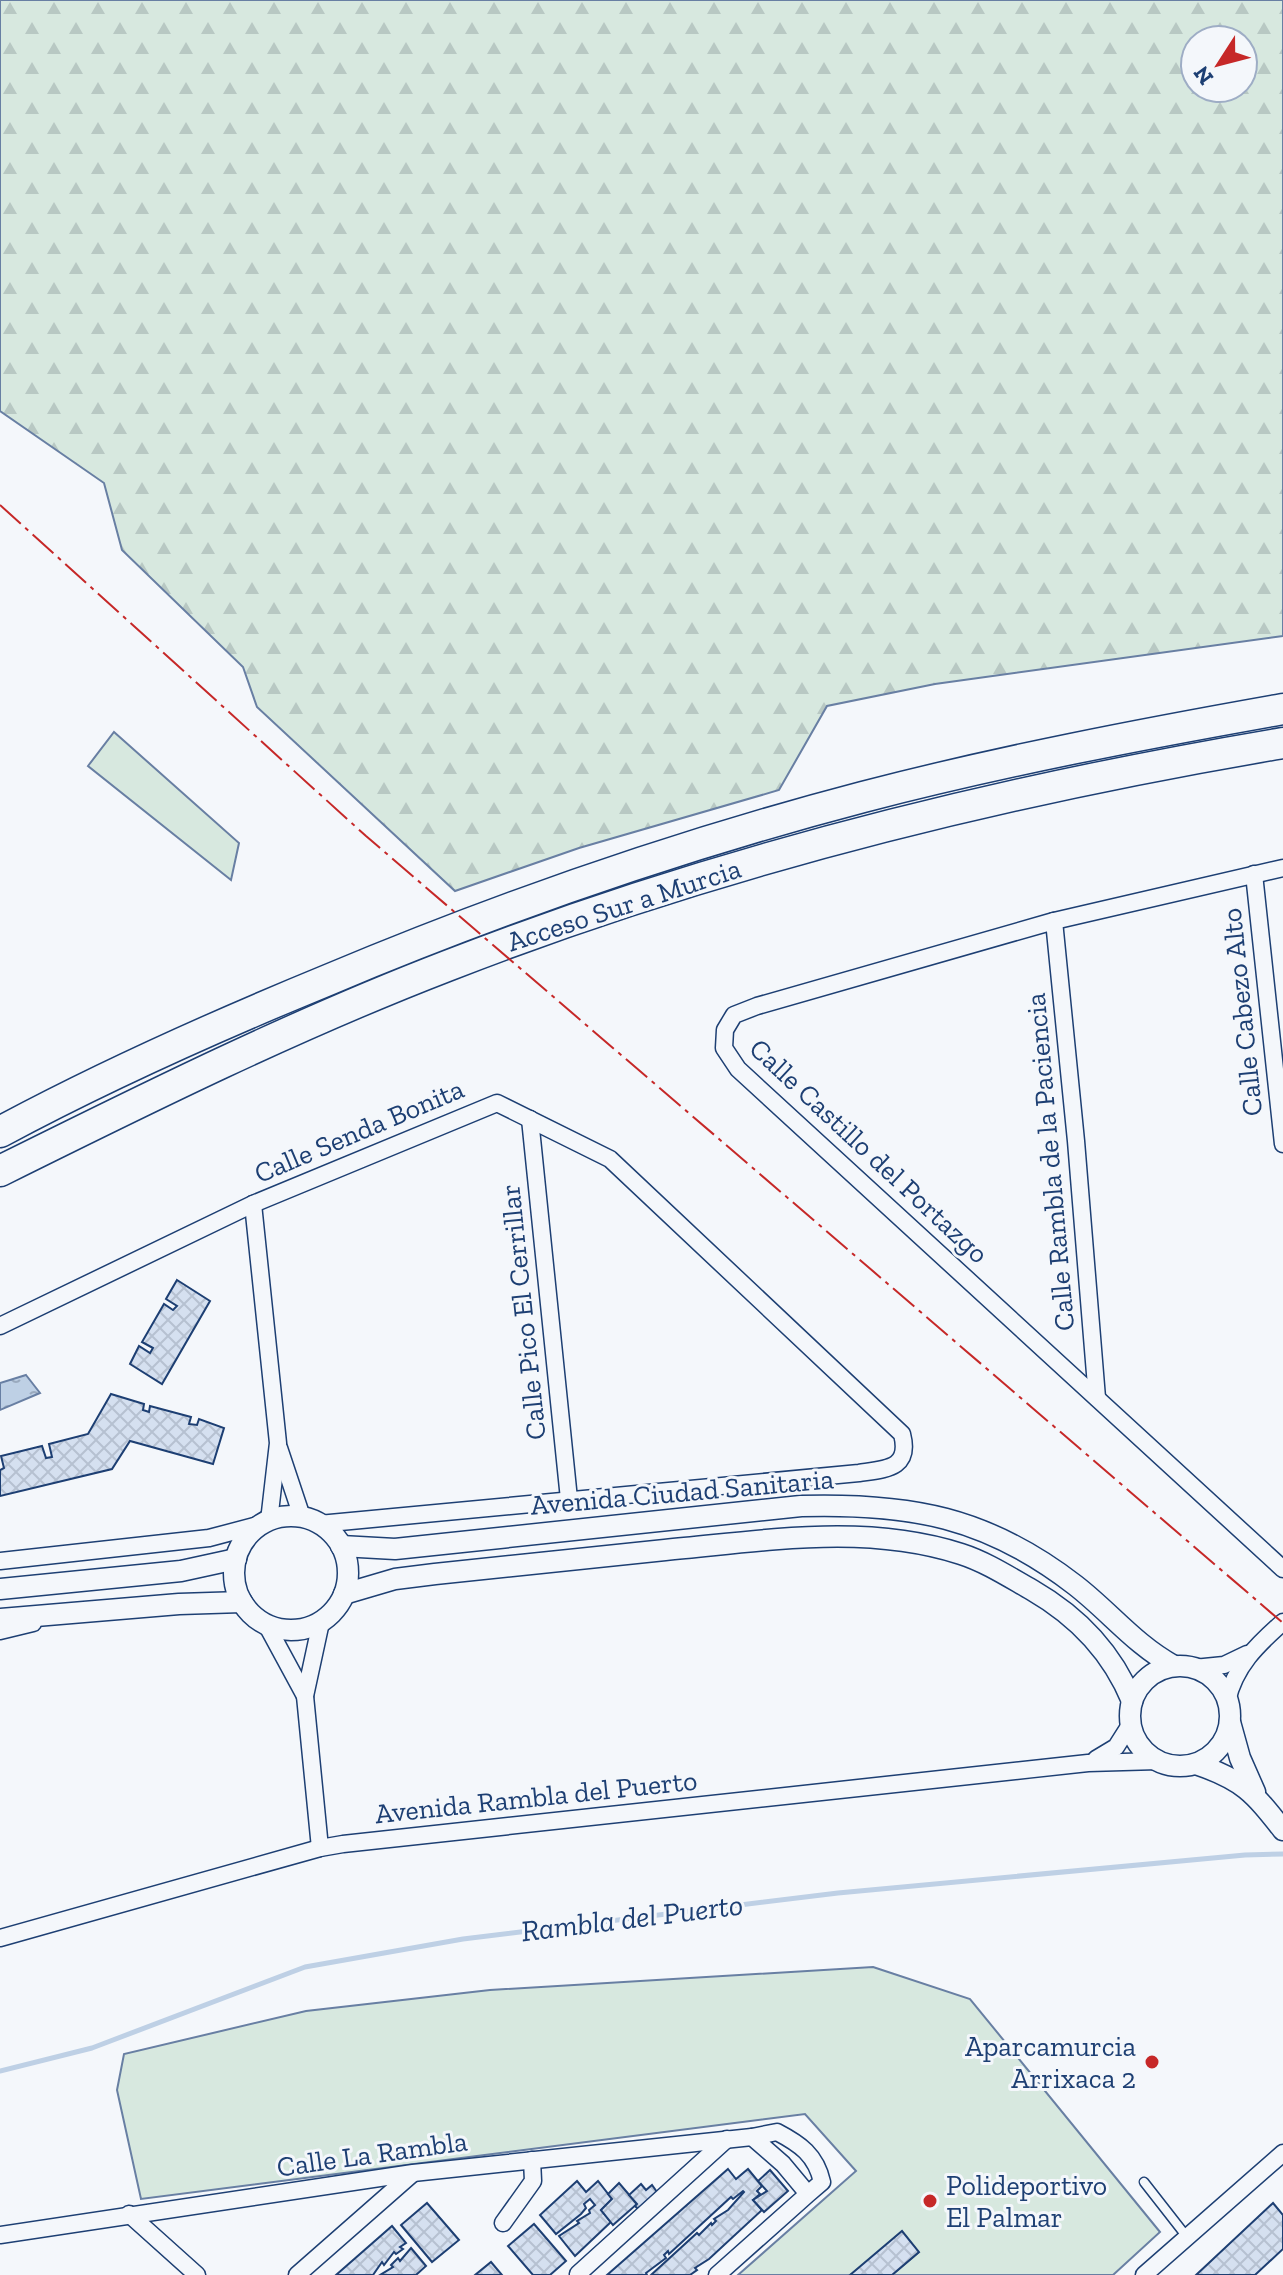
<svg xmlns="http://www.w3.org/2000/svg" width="1283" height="2275" font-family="'Zilla Slab',serif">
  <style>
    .forest { fill: url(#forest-firs); stroke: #687fa3; stroke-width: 2; fill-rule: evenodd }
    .green { fill: #d7e8df; stroke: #687fa3; stroke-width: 2 }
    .water { fill: url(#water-ripples); stroke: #687fa3; stroke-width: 2 }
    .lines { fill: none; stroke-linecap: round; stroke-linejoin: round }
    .stream { stroke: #bed0e5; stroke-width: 5 }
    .building { fill: url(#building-cross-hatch); stroke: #1d3f73; stroke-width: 2 }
    .service-casing { stroke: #1d3f73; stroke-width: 11 }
    .minor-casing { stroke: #1d3f73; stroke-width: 19 }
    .tertiary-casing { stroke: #1d3f73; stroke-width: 23 }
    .motorway-casing { stroke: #1d3f73; stroke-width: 33 }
    .service { stroke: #f4f7fb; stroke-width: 8 }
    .minor { stroke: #f4f7fb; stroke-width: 16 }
    .tertiary { stroke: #f4f7fb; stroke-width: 20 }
    .motorway { stroke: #f4f7fb; stroke-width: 30 }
    .power { stroke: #c62828; stroke-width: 2; stroke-dasharray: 28 6 4 6; stroke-linecap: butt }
    .poi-dot { fill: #c62828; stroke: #f4f7fb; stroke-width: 3 }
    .labels { text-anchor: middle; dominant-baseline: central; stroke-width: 6; stroke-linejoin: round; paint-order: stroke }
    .street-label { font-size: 28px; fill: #1d3f73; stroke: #f4f7fb }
    .poi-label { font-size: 28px; fill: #1d3f73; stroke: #f4f7fb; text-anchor: end }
    .water-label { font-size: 30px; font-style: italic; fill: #1d3f73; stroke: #f4f7fb }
  </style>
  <defs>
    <pattern id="forest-firs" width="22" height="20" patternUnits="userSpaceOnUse" patternTransform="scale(2)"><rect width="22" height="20" fill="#d7e8df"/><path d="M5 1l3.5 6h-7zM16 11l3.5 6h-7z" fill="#b8c8c3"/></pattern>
    <pattern id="water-ripples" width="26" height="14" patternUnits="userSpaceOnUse" patternTransform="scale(2)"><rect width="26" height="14" fill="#bed0e5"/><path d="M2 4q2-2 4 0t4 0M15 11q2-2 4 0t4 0" fill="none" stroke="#9aaabe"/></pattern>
    <pattern id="building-cross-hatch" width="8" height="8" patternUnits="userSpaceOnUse" patternTransform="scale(2)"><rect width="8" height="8" fill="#d5e0f0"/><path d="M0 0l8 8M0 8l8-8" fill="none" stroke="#b6c1d1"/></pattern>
  </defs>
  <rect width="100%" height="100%" fill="#f4f7fb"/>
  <path class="forest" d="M0,0H1283V636L935,684L827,706L779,790L579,848L455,891L257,707L243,667L122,550L104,483L0,411ZM1195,40H1243V88H1195Z"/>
  <g class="green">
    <path d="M114,732L239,843L231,880L88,766Z"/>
    <path d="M873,1967L970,1999L1160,2232L1113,2275H892L919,2252L850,2275H738L856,2171L805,2114L141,2199L117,2090L124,2054L306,2011L490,1990Z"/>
  </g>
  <path class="water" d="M26,1375L40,1393L0,1410V1383Z"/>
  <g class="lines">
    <path class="stream" d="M0,2071L92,2048L305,1967L463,1939L838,1893L1245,1855L1283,1854"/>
  </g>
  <g class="building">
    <path d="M177,1280L210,1301L162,1384L130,1364L139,1346L150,1353L153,1348L142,1342L164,1304L173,1310L177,1306L166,1299Z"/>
    <path d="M111,1394L144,1404L143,1410L149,1412L150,1406L191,1417L189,1424L197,1425L199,1419L224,1428L213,1464L130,1441L112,1469L0,1496V1470L4,1468L1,1456L42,1446L46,1458L52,1457L49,1444L88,1434Z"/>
    <path d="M728,2169L736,2179L748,2169L762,2186L757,2191L760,2194L753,2200L762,2210L709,2259L695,2268L697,2270L690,2275H651L697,2233L699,2235L711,2223L712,2225L716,2221L714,2219L728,2210L744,2192L743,2191L733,2199L731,2197L669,2254L668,2251L664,2255L666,2258L646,2273L647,2275H607Z"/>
    <path d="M770,2170L788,2191L764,2212L753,2200L767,2191L758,2181Z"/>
    <path d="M577,2181L586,2192L598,2181L612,2199L601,2210L611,2222L575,2256L559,2236L579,2223L577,2221L590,2213L589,2210L595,2205L590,2199L584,2204L586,2208L581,2214L556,2234L540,2215Z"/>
    <path d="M619,2183L637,2204L613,2225L601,2210L612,2199L608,2194Z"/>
    <path d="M641,2184L646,2190L652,2185L657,2192L638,2209L635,2206L637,2204L629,2195Z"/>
    <path d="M427,2203L459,2240L432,2262L401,2225Z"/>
    <path d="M1273,2203L1283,2215V2249L1255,2275H1196Z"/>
    <path d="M534,2224L566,2261L550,2275H533L508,2246Z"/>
    <path d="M392,2226L406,2243L400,2247L403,2249L396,2254L394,2252L384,2265L382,2262L373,2275H336Z"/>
    <path d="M902,2231L919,2252L892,2275H850Z"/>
    <path d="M411,2248L426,2266L416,2275H380L393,2267L391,2265L398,2258L400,2261Z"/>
    <path d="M491,2262L502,2275H475Z"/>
  </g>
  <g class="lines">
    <defs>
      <path id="service" d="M1144,2182L1187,2237"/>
      <g id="minor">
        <path d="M1283,868L1054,921L757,1006L734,1015L725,1030L724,1048L738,1069L1283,1569"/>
        <path d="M1254,874L1283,1144"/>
        <path d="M1054,921L1076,1141L1097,1398"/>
        <path d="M530,1119L569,1499"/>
        <path d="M253,1204L278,1443L269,1521"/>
        <path d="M0,1326L253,1204L497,1103L610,1159L902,1434C911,1469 886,1469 859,1473L319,1524"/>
        <path d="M279,1448L302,1517"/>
        <path d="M0,1561L209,1538L262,1524"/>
        <path d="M266,1624L305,1696"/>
        <path d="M0,1631L33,1623"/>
        <path d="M1194,1668L1224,1665L1247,1654"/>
        <path d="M1227,1701C1235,1666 1257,1645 1283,1622"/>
        <path d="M1096,1759L1116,1747L1130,1725"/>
        <path d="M320,1848L305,1696L321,1622"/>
        <path d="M0,1938L320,1848L343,1844L1088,1763L1158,1761"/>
        <path d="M129,2214L197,2275"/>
        <path d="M503,2223L533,2181L532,2160"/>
        <path d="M0,2235L413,2173L752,2137"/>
        <path d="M578,2274L727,2139"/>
        <path d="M297,2275L412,2174"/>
        <path d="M717,2275L808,2194L822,2182C816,2155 800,2144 777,2132L752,2137L783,2164L808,2194"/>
        <path d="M1144,2275L1283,2153"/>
      </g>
      <g id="tertiary">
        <circle cx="291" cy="1573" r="57"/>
        <path d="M341,1546L395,1549L801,1506C910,1503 987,1517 1075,1585C1110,1612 1134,1644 1174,1666"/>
        <path d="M0,1589L181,1571L236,1559"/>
        <path d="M344,1594L395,1579L435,1574C512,1566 589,1558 665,1550C765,1541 864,1523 961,1554C986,1562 1009,1577 1032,1590C1077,1616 1112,1652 1132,1701"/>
        <path d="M0,1619L179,1604L242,1602"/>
        <circle cx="1180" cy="1716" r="50"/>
        <path d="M1230,1722L1240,1758L1255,1792"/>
        <path d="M1196,1764C1243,1780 1253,1792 1283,1830"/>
      </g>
      <g id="motorway">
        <path d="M0,1132C106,1075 216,1026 328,980C502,907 680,845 863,797C1001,761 1142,734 1283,709"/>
        <path d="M0,1171C147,1098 294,1025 447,966C716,861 998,791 1283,743"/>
      </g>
    </defs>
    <use href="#service" class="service-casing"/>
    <use href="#minor" class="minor-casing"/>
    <use href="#tertiary" class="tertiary-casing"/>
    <use href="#motorway" class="motorway-casing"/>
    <use href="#service" class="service"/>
    <use href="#minor" class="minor"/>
    <use href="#tertiary" class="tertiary"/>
    <use href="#motorway" class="motorway"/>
    <path class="power" d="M0,505L366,836L1283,1623"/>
  </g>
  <g class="poi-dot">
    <circle cx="1152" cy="2062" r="8"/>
    <circle cx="930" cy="2201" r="8"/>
  </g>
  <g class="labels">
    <g class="street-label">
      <text transform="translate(624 905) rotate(-18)">Acceso Sur a Murcia</text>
      <text transform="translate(1242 1012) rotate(-96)">Calle Cabezo Alto</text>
      <text transform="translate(359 1131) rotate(-23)">Calle Senda Bonita</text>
      <text transform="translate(869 1151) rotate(43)">Calle Castillo del Portazgo</text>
      <text transform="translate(1050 1162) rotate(-95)">Calle Rambla de la Paciencia</text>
      <text transform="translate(523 1312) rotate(-96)">Calle Pico El Cerrillar</text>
      <text transform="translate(682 1492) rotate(-5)">Avenida Ciudad Sanitaria</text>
      <text transform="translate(536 1797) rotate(-6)">Avenida Rambla del Puerto</text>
      <text transform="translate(372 2154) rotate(-8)">Calle La Rambla</text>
    </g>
    <g class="poi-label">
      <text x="1136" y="2046">Aparcamurcia<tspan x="1136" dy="32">Arrixaca 2</tspan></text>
      <text x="946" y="2185" text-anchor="start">Polideportivo<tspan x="946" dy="32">El Palmar</tspan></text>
    </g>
    <g class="water-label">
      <text transform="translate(632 1918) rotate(-7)">Rambla del Puerto</text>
    </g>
  </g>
  <g transform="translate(1219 64) rotate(234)"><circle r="38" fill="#f4f7fb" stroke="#9eadc5" stroke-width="2"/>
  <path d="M0-6L14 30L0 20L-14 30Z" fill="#c62828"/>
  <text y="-12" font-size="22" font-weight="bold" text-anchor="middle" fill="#1d3f73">N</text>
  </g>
</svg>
